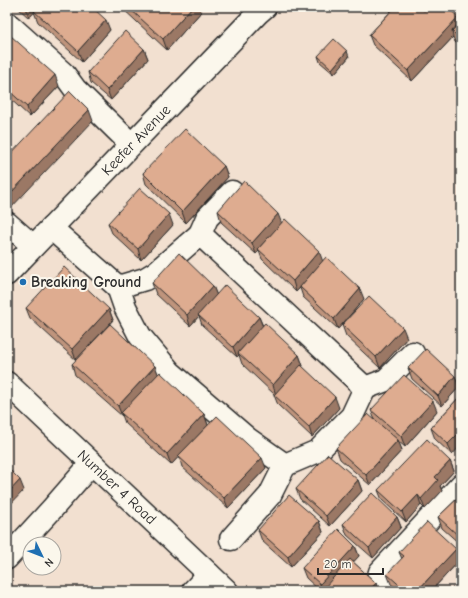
<svg xmlns="http://www.w3.org/2000/svg" width="468" height="598" font-family="'Comic Neue',sans-serif">
  <style>
    .lines { fill: none; stroke-linecap: round; stroke-linejoin: round }
    .minor-casing { stroke: #2b2b2b; stroke-width: 25 }
    .major-casing { stroke: #2b2b2b; stroke-width: 25 }
    .minor { stroke: #fbf7ec; stroke-width: 22 }
    .major { stroke: #fbf7ec; stroke-width: 22 }
    .wall { fill: #bf947c; stroke: #2b2b2b }
    .shaded-wall { fill: #9b7865; stroke: #2b2b2b }
    .building { fill: #deac90; stroke: #2b2b2b }
    .poi-dot { fill: #1f6fb2; stroke: #fbf7ec; stroke-width: 1.5 }
    .labels { text-anchor: middle; dominant-baseline: central; stroke-width: 4; stroke-linejoin: round; paint-order: stroke }
    .street-label { font-size: 15px; fill: #2b2b2b; stroke: #fbf7ec }
    .poi-label { font-size: 15px; font-weight: bold; fill: #2b2b2b; stroke: #fbf7ec; text-anchor: start }
  </style>
  <rect width="100%" height="100%" fill="#f2e0d0"/>
  <filter id="ink" filterUnits="userSpaceOnUse"><feTurbulence type="fractalNoise" baseFrequency=".025" numOctaves="2"/><feDisplacementMap in="SourceGraphic" scale="8" xChannelSelector="R" yChannelSelector="G"/><feConvolveMatrix kernelMatrix="1 2 1 2 8 2 1 2 1" color-interpolation-filters="sRGB"/></filter>
  <g filter="url(#ink)">
    <g class="lines">
      <defs>
        <g id="minor">
          <path d="M7,23L64,74L75,89L131,144"/>
          <path d="M7,223L33,246"/>
          <path d="M51,228L118,287L145,279L155,273L200,234L365,388L386,380L413,353"/>
          <path d="M200,234L207,218L232,192"/>
          <path d="M7,274L258,13L265,7"/>
          <path d="M118,287L125,307L140,336L170,372L248,439L285,465L318,451L352,416L365,388"/>
          <path d="M231,539L270,495L285,465"/>
          <path d="M7,558L52,509L92,463"/>
          <path d="M193,591L209,574"/>
          <path d="M386,591L377,582L380,572L461,485"/>
        </g>
        <path id="major" d="M7,383L227,591"/>
      </defs>
      <use href="#minor" class="minor-casing"/>
      <use href="#major" class="major-casing"/>
      <use href="#minor" class="minor"/>
      <use href="#major" class="major"/>
    </g>
    <g class="wall">
      <path d="M17,7H92L110,30L82,62L38,22L34,12L29,18Z"/>
      <path d="M121,7H199L201,12L167,50Z"/>
      <path d="M387,7H420L424,11L458,17L460,23L461,21V47L455,42L453,37L412,81L373,45L369,35L391,11Z"/>
      <path d="M7,40L59,86L30,117L7,96Z"/>
      <path d="M144,49L148,59L111,100L91,83L88,72Z"/>
      <path d="M318,56L349,57L334,74L320,62Z"/>
      <path d="M224,166L228,177L186,223L146,184L143,173Z"/>
      <path d="M218,211L282,223L322,261L364,299L338,329L303,297L300,288L296,292L262,259L259,251L256,254L221,222Z"/>
      <path d="M108,223L173,225L141,260L112,233Z"/>
      <path d="M152,283L213,286L216,294L259,317L263,326L299,355L303,366H302L339,408L312,437L278,405L274,395V394L242,364L239,355L237,357L202,325L199,316L190,326L156,294Z"/>
      <path d="M26,308L109,309L113,320L76,360L30,318Z"/>
      <path d="M342,325L407,338L380,368L346,336Z"/>
      <path d="M72,364L155,366L158,374L204,414L208,425L266,468L228,508L182,467L179,456L171,465L125,423L122,415V416L75,375Z"/>
      <path d="M408,368L455,376L459,387L442,406L412,379Z"/>
      <path d="M461,395L452,455L435,439L431,428Z"/>
      <path d="M371,410L437,411L405,447L398,441L402,450L370,485L340,459L336,448L375,420Z"/>
      <path d="M450,461L454,471L440,486L442,491L425,509L421,505L406,522L382,500L378,490Z"/>
      <path d="M358,480L362,491L330,526L300,499L296,489Z"/>
      <path d="M461,495V545L442,528L438,517Z"/>
      <path d="M397,517L401,527L373,558L347,535L343,524Z"/>
      <path d="M319,521L323,532L291,567L262,541L258,530Z"/>
      <path d="M355,546L359,556L353,562L376,583L379,590L384,591H320L306,578L302,568Z"/>
      <path d="M456,549L460,560L431,591H399L391,584L387,574L402,559L399,552Z"/>
    </g>
    <g class="shaded-wall">
      <path d="M26,7H39L29,18Z"/>
      <path d="M192,7H199L201,12L167,50L163,39Z"/>
      <path d="M391,7H399L393,13Z"/>
      <path d="M458,17L461,25L452,31L453,37L412,81L408,71Z"/>
      <path d="M106,20L110,30L82,62L78,51Z"/>
      <path d="M144,49L148,59L111,100L107,90Z"/>
      <path d="M347,51L349,57L334,74L332,69Z"/>
      <path d="M55,75L59,86L30,117L27,107Z"/>
      <path d="M89,110L93,121L9,210L7,204V197Z"/>
      <path d="M224,166L228,177L186,223L182,212Z"/>
      <path d="M169,214L173,225L141,260L138,249Z"/>
      <path d="M278,214L282,224L258,249L259,251L256,254L252,243Z"/>
      <path d="M319,251L323,262L296,292L293,281Z"/>
      <path d="M213,286L217,296L198,315L199,316L190,326L187,315Z"/>
      <path d="M360,289L364,299L338,329L334,319Z"/>
      <path d="M109,309L113,320L76,360L72,349Z"/>
      <path d="M259,317L263,327L238,353L239,355L237,357L233,347Z"/>
      <path d="M403,328L407,338L380,368L376,357Z"/>
      <path d="M299,355L303,366L276,396L273,385Z"/>
      <path d="M155,366L159,376L121,413L122,415V416L118,406Z"/>
      <path d="M455,376L459,387L442,406L438,396Z"/>
      <path d="M335,397L339,408L312,437L309,427Z"/>
      <path d="M433,401L437,411L405,447L401,436Z"/>
      <path d="M204,414L208,425L171,465L167,454Z"/>
      <path d="M461,431V445L452,455L448,444Z"/>
      <path d="M398,440L402,450L370,485L366,475Z"/>
      <path d="M262,458L266,468L228,508L224,498Z"/>
      <path d="M450,461L454,471L440,486L442,491L425,509L421,499L435,477Z"/>
      <path d="M20,480L24,490L7,508V494Z"/>
      <path d="M358,480L362,491L330,526L326,516Z"/>
      <path d="M418,495L421,505L406,522L402,512Z"/>
      <path d="M397,517L401,527L373,558L369,548Z"/>
      <path d="M319,521L323,532L291,567L288,557Z"/>
      <path d="M355,546L359,556L327,591L324,588L325,591H322L320,584Z"/>
      <path d="M456,549L460,560L431,591H417Z"/>
      <path d="M376,583L379,591H369Z"/>
    </g>
    <g class="building">
      <path d="M38,7H92L106,20L78,51L34,11Z"/>
      <path d="M128,7H192L163,39Z"/>
      <path d="M395,7H420L424,11L428,7H447L458,17L408,71L369,35Z"/>
      <path d="M461,21V40L452,31Z"/>
      <path d="M125,31L144,49L107,90L88,72Z"/>
      <path d="M11,36L55,75L27,107L7,89V40Z"/>
      <path d="M334,39L347,51L332,69L318,56Z"/>
      <path d="M70,91L89,110L7,197V158Z"/>
      <path d="M185,129L224,166L182,212L143,173Z"/>
      <path d="M244,181L278,214L252,243L218,211Z"/>
      <path d="M140,188L169,214L138,249L108,223Z"/>
      <path d="M285,219L319,251L293,281L258,249Z"/>
      <path d="M179,253L213,286L187,315L152,283Z"/>
      <path d="M326,257L360,289L334,319L300,287Z"/>
      <path d="M64,267L109,309L72,349L26,308Z"/>
      <path d="M225,285L259,317L233,347L198,315Z"/>
      <path d="M369,296L403,328L376,357L342,325Z"/>
      <path d="M265,323L299,355L273,385L238,353Z"/>
      <path d="M110,324L155,366L118,406L72,364Z"/>
      <path d="M426,349L455,376L438,396L408,368Z"/>
      <path d="M301,365L335,397L309,427L274,395Z"/>
      <path d="M160,372L204,414L167,454L121,413Z"/>
      <path d="M404,375L433,401L401,436L371,410Z"/>
      <path d="M461,395V431L448,444L431,428Z"/>
      <path d="M368,414L398,440L366,475L336,448Z"/>
      <path d="M217,416L262,458L224,498L178,456Z"/>
      <path d="M427,439L450,461L435,477L438,480L421,499L418,495L402,512L378,490Z"/>
      <path d="M328,454L358,480L326,516L296,489Z"/>
      <path d="M7,467L20,480L7,494Z"/>
      <path d="M372,493L397,517L369,548L343,524Z"/>
      <path d="M289,495L319,521L288,557L258,530Z"/>
      <path d="M461,495V538L438,517Z"/>
      <path d="M427,522L456,549L417,591H406L387,574L404,556L399,552Z"/>
      <path d="M338,529L355,546L320,584L302,568Z"/>
      <path d="M350,559L376,583L369,591H327L324,588Z"/>
      <path d="M381,588L384,591H378Z"/>
    </g>
  </g>
  <circle class="poi-dot" cx="23" cy="282" r="4"/>
  <g class="labels">
    <g class="street-label">
      <text transform="translate(136 140) rotate(-46)">Keefer Avenue</text>
      <text transform="translate(117 487) rotate(43)">Number 4 Road</text>
    </g>
    <g class="poi-label">
      <text x="31" y="282">Breaking Ground</text>
    </g>
  </g>
  <rect width="468" height="598" fill="none" stroke="#fbf7ec" stroke-width="24"/>
  <rect x="12" y="12" width="444" height="574" fill="none" stroke="#2b2b2b" stroke-width="1.5" filter="url(#ink)"/>
  <g transform="translate(42 556) rotate(133)"><circle r="19" fill="#fbf7ec" stroke="#a8a59f"/>
  <path d="M0-3L7 15L0 10L-7 15Z" fill="#1f6fb2"/>
  <text y="-6" font-size="11" font-weight="bold" text-anchor="middle" fill="#2b2b2b">N</text>
  </g>
  <path d="M318 568v6h65v-6" fill="none" stroke="#2b2b2b" stroke-width="2"/>
  <text x="324" y="568" font-size="12" fill="#2b2b2b" stroke="#fbf7ec" stroke-width="3" paint-order="stroke">20 m</text>
</svg>
